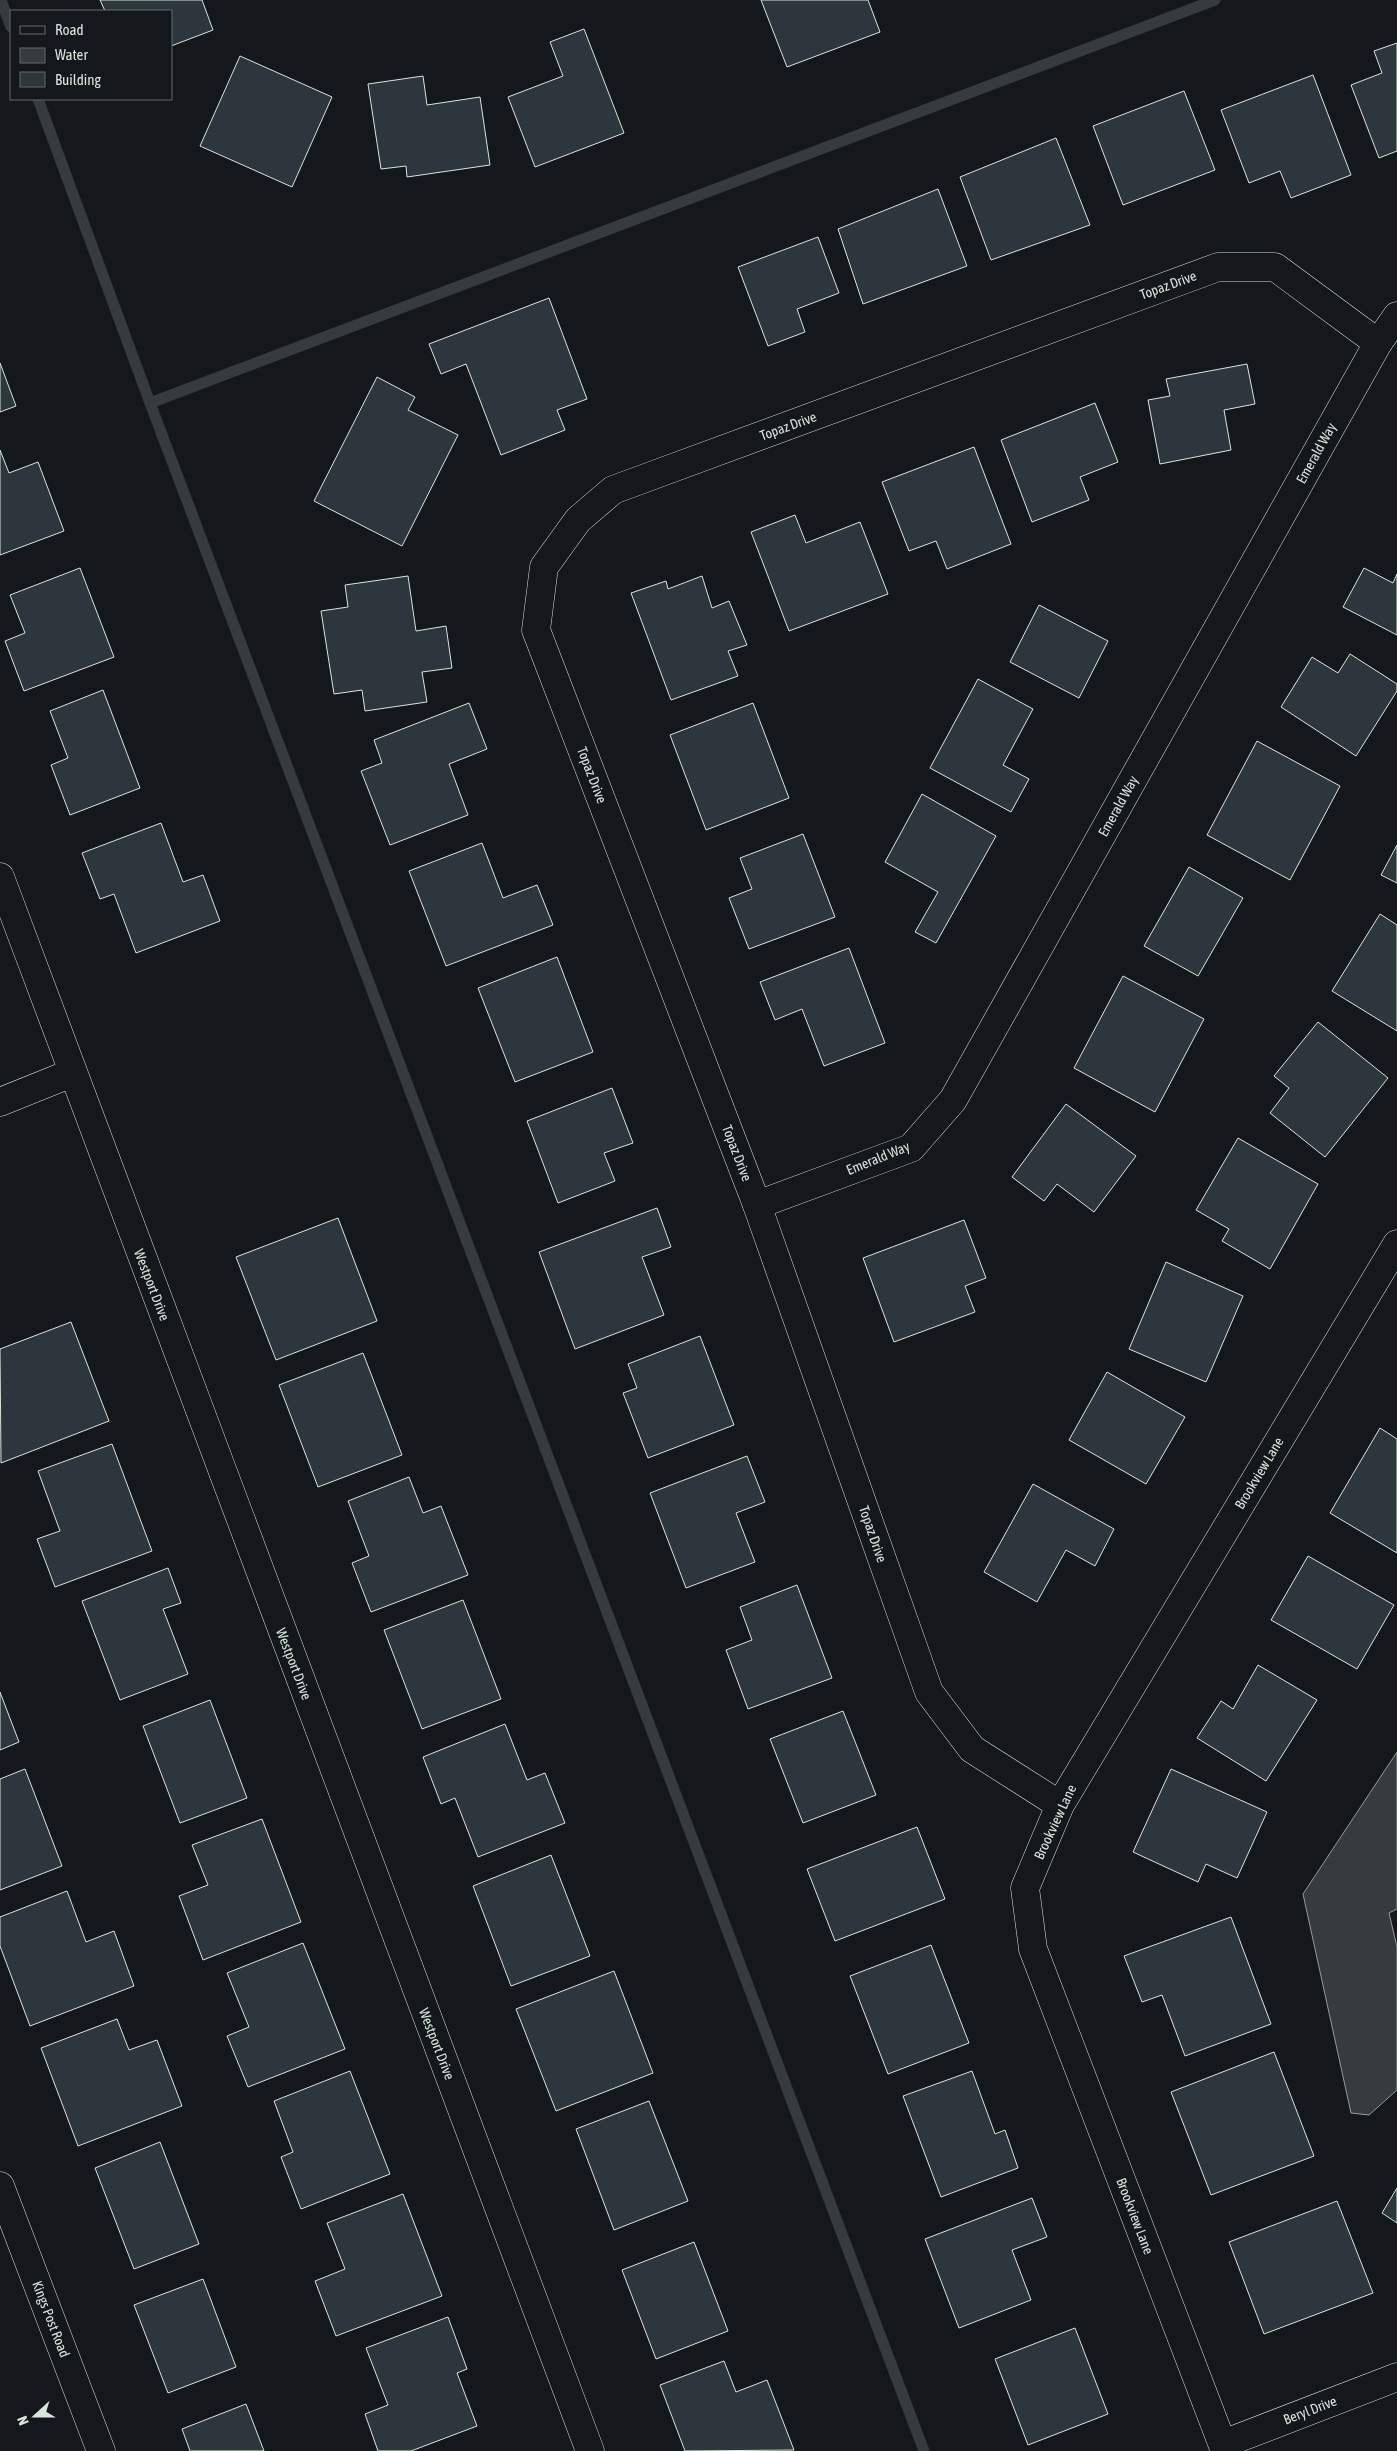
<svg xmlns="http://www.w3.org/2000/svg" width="1397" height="2451" font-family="'Asap Condensed',sans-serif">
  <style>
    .water { fill: #363b3e; stroke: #939e99 }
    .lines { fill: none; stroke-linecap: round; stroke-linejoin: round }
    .stream { stroke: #363b3e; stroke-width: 11 }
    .building { fill: #2c363c; stroke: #d8e6dc }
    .minor-casing { stroke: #d8e6dc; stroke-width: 29 }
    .minor { stroke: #14181c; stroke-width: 28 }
    .labels { text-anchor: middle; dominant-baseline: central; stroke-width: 4; stroke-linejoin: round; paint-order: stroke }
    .street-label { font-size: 14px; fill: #d8e6dc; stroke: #14181c }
  </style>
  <rect width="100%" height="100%" fill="#14181c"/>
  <path class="water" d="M1397,1752V1909L1389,1913L1397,1947V2090L1369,2115L1351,2113L1303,1894Z"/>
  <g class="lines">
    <g class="stream">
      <path d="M1,0L11,27"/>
      <path d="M38,99L150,403L924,2451"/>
      <path d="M150,403L1215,0"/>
    </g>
  </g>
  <g class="building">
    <path d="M100,0H202L213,30L171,46V11H105Z"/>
    <path d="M761,0H868L880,32L787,67Z"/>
    <path d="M584,29L624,133L535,167L508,97L563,76L550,42Z"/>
    <path d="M1397,43V151L1379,158L1351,85L1382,73L1374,51Z"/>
    <path d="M240,56L332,97L292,187L200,146Z"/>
    <path d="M1313,75L1351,175L1291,198L1280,171L1249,183L1221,110Z"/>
    <path d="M423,76L427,105L480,97L490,165L407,177L406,166L381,169L368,84Z"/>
    <path d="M1184,91L1215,170L1123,205L1093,126Z"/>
    <path d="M1056,138L1090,225L991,260L960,177Z"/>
    <path d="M938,189L967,266L863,304L838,229Z"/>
    <path d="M818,237L839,293L797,309L805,332L768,346L738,267Z"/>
    <path d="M549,298L587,399L557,410L565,430L501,455L466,364L441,374L429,344Z"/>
    <path d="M0,363L16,406L0,412Z"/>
    <path d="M1247,364L1255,404L1224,410L1231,450L1160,464L1148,400L1170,396L1166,379Z"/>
    <path d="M377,377L415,397L408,410L458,435L402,546L314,501Z"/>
    <path d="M1095,403L1118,462L1080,477L1089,500L1032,522L1001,440Z"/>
    <path d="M974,447L1011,544L947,569L936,541L909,551L882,482Z"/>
    <path d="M0,450L9,473L38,462L64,531L0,555Z"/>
    <path d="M795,515L806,543L860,522L888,594L789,631L751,532Z"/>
    <path d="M80,568L114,657L24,691L5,641L25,633L10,595Z"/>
    <path d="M1364,568L1393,583L1397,574V635L1343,607Z"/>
    <path d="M408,576L416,631L446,626L452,668L422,672L427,702L365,711L362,690L334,694L321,611L348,607L345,585Z"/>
    <path d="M702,576L712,608L729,601L747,645L728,651L738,676L671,700L631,593L666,581L668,589Z"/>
    <path d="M1039,605L1108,641L1079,698L1010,662Z"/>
    <path d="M1350,654L1397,684V691L1356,756L1281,707L1312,657L1338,673Z"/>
    <path d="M978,679L1033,709L1003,765L1029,779L1011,812L930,768Z"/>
    <path d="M103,690L140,788L70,815L51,765L68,758L50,711Z"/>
    <path d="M469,703L487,749L449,764L468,815L390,845L361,771L382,763L374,740Z"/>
    <path d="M753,703L789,798L706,830L670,735Z"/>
    <path d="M1257,741L1340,786L1290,880L1207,835Z"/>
    <path d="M922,794L996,836L936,943L915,932L938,892L885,862Z"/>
    <path d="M161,823L183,882L203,875L220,921L136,953L114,894L100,899L82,853Z"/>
    <path d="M803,834L835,917L749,949L729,898L752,889L740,858Z"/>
    <path d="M482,843L503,898L537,885L553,925L446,966L409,871Z"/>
    <path d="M1397,845V883L1381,875Z"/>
    <path d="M1189,867L1243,898L1198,976L1144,946Z"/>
    <path d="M1380,914L1397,925V1031L1332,991Z"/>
    <path d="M849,948L885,1043L824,1066L802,1009L775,1020L760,982Z"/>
    <path d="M557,957L593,1052L515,1082L478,988Z"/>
    <path d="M1123,976L1204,1019L1155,1112L1074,1068Z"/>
    <path d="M1318,1022L1388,1078L1325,1157L1270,1113L1289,1088L1274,1076Z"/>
    <path d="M612,1088L633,1143L604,1153L615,1181L558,1203L527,1121Z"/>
    <path d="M1066,1104L1136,1156L1094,1212L1057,1184L1044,1201L1012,1177Z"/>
    <path d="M1238,1138L1318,1184L1270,1269L1222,1241L1229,1229L1196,1210Z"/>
    <path d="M657,1208L671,1247L642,1257L664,1315L575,1349L539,1252Z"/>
    <path d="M338,1218L377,1321L276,1360L236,1257Z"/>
    <path d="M964,1220L986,1278L965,1286L975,1312L894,1342L863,1258Z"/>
    <path d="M1166,1262L1243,1296L1206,1382L1129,1349Z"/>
    <path d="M71,1322L109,1421L1,1463L0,1349Z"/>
    <path d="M700,1336L734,1425L648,1458L623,1393L637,1388L628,1364Z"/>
    <path d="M363,1353L402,1455L318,1487L279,1385Z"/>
    <path d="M1107,1372L1185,1417L1146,1484L1069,1440Z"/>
    <path d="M1380,1428L1397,1439V1553L1330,1513Z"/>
    <path d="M112,1444L152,1551L55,1587L37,1539L60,1531L38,1471Z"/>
    <path d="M747,1456L765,1502L736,1513L755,1562L686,1588L650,1493Z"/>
    <path d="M409,1477L423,1513L441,1506L468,1575L371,1612L352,1563L369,1556L348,1501Z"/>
    <path d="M1033,1484L1114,1529L1095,1566L1066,1550L1037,1602L984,1572Z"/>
    <path d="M1308,1556L1394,1605L1357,1669L1271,1620Z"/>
    <path d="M168,1568L181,1603L163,1609L188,1674L120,1700L82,1601Z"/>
    <path d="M797,1585L832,1678L748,1709L726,1650L752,1640L740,1607Z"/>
    <path d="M463,1600L501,1699L422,1729L384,1630Z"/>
    <path d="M1258,1665L1317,1700L1266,1781L1197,1738L1221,1701L1233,1709Z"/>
    <path d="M0,1692L19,1742L0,1750Z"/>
    <path d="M210,1700L247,1798L180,1823L143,1726Z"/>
    <path d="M843,1711L876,1795L803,1823L770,1739Z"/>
    <path d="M505,1724L527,1780L545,1773L565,1823L478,1857L455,1798L441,1804L423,1757Z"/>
    <path d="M25,1769L62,1866L0,1890V1779Z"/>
    <path d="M1171,1769L1267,1812L1237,1878L1206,1864L1198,1882L1133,1852Z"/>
    <path d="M262,1819L301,1922L203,1960L179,1896L208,1885L192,1845Z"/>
    <path d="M917,1827L945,1899L835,1941L807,1869Z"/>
    <path d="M551,1855L590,1956L511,1986L473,1886Z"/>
    <path d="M67,1891L86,1942L114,1931L134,1986L30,2026L0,1946V1917Z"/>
    <path d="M1231,1917L1271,2024L1185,2056L1162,1995L1142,2002L1124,1956Z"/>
    <path d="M303,1943L345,2049L248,2087L227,2036L249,2027L227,1973Z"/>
    <path d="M931,1945L969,2043L888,2074L850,1976Z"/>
    <path d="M614,1971L653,2073L556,2111L516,2009Z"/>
    <path d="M117,2019L129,2050L157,2040L182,2106L78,2146L41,2048Z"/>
    <path d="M1274,2052L1314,2156L1211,2195L1171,2092Z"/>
    <path d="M350,2071L390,2174L301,2209L281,2157L293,2152L274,2101Z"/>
    <path d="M972,2071L995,2134L1005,2130L1018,2168L941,2197L903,2096Z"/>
    <path d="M649,2101L688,2201L614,2230L576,2129Z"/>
    <path d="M160,2142L199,2244L134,2269L95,2168Z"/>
    <path d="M1397,2188V2223L1382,2213Z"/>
    <path d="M403,2194L442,2296L336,2336L315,2281L345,2269L327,2223Z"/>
    <path d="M1032,2198L1047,2237L1012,2250L1031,2300L959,2328L925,2239Z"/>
    <path d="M1337,2201L1373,2293L1264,2334L1229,2242Z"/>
    <path d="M694,2242L728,2331L656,2359L622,2270Z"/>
    <path d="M203,2279L236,2367L168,2393L134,2305Z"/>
    <path d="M448,2317L467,2369L457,2373L477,2426L411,2451H378L365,2414L388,2405L366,2348Z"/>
    <path d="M1075,2328L1108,2414L1028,2445L995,2359Z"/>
    <path d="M724,2361L736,2392L767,2380L794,2450L685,2451L660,2385Z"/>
    <path d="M246,2404L264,2451H190L182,2429Z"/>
  </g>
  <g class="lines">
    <defs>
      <g id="minor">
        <path d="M0,877L590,2451"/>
        <path d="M0,1102L72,1073"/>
        <path d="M757,1205L911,1148L953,1100L1378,343L1397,316"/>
        <path d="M1060,1805L972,1749L929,1692L757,1205L536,630L544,567L578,520L613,490L1218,267H1275L1378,343"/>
        <path d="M0,2186L101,2451"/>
        <path d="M1223,2444L1397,2377"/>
        <path d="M1225,2451L1033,1949L1025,1888L1060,1805L1397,1244"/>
      </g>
    </defs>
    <use href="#minor" class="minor-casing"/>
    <use href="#minor" class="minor"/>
  </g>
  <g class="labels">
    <g class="street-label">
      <text transform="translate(1168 285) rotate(-20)">Topaz Drive</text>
      <text transform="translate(788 426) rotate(-20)">Topaz Drive</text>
      <text transform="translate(1316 453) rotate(-61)">Emerald Way</text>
      <text transform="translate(592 775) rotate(69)">Topaz Drive</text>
      <text transform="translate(1118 806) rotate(-61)">Emerald Way</text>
      <text transform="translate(737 1153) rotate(69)">Topaz Drive</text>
      <text transform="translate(878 1158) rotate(-22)">Emerald Way</text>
      <text transform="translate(152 1285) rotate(69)">Westport Drive</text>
      <text transform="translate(1259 1473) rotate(-59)">Brookview Lane</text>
      <text transform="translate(873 1534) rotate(71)">Topaz Drive</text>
      <text transform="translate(294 1664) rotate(69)">Westport Drive</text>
      <text transform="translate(1055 1822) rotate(-65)">Brookview Lane</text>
      <text transform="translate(437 2044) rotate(69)">Westport Drive</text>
      <text transform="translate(1135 2216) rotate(69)">Brookview Lane</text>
      <text transform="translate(51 2319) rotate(69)">Kings Post Road</text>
      <text transform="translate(1310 2410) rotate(-21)">Beryl Drive</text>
    </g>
  </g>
  <rect x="10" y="10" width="162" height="90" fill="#14181c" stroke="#626a69"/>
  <rect x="20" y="26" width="25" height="8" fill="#14181c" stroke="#626a69"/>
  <text x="55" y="35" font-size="15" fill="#d8e6dc">Road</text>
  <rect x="20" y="48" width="25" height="15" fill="#363b3e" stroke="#626a69"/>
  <text x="55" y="60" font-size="15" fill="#d8e6dc">Water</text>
  <rect x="20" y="72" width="25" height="15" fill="#2c363c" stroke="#626a69"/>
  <text x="55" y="85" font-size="15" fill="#d8e6dc">Building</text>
  <g transform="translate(35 2416) rotate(249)" stroke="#14181c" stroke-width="4" paint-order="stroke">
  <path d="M0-4L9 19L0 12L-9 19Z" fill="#d8e6dc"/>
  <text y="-8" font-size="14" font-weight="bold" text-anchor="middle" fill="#d8e6dc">N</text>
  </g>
</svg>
